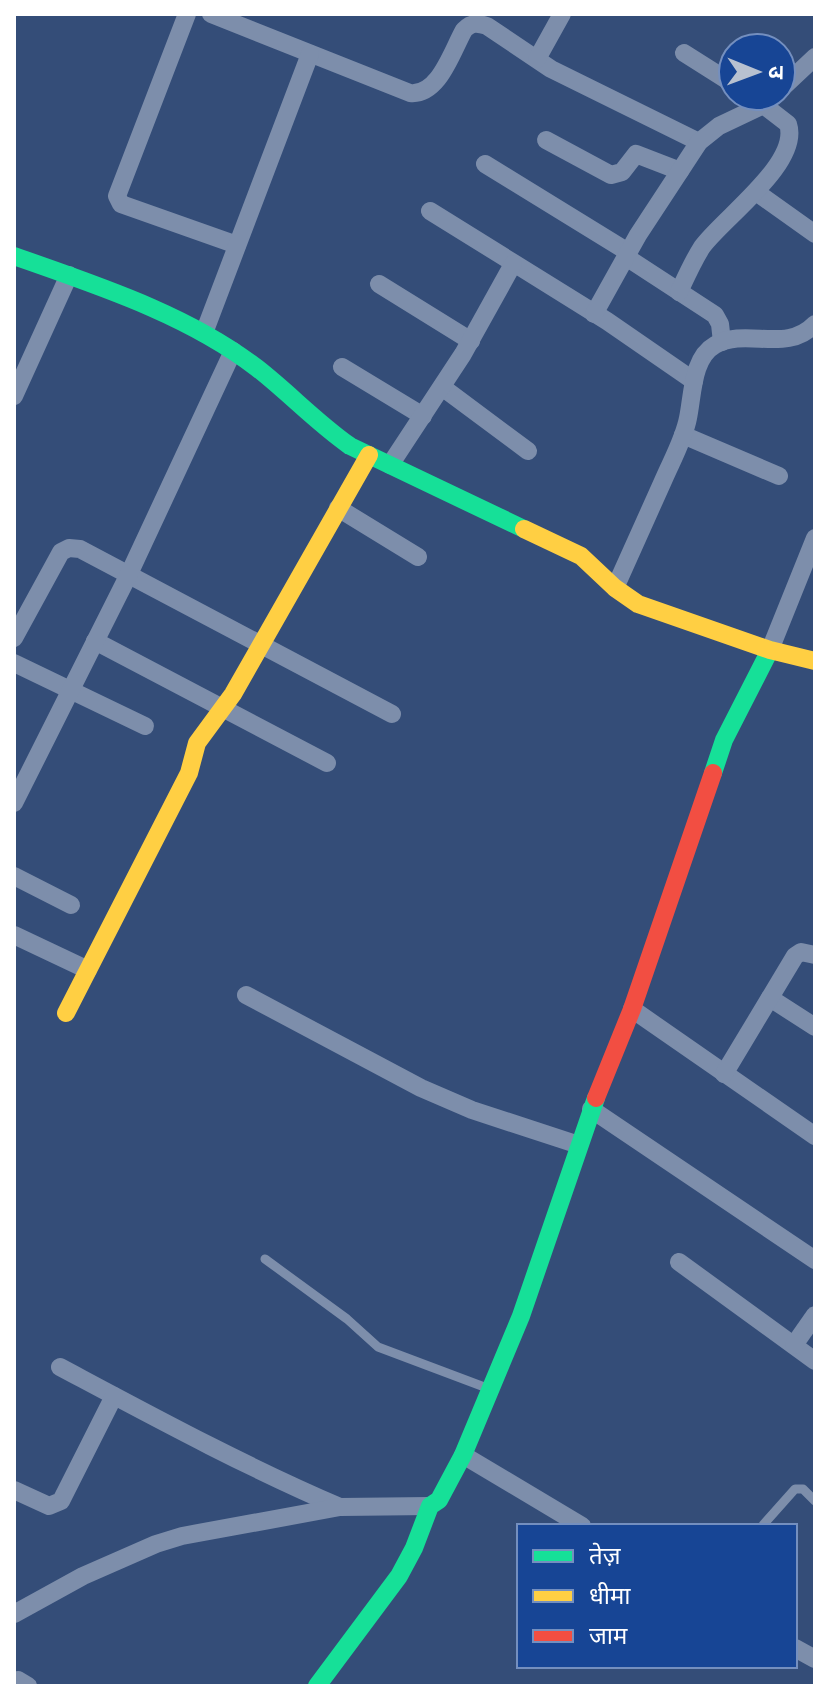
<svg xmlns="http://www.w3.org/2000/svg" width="829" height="1700" font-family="'Varela Round','Noto Sans Devanagari',sans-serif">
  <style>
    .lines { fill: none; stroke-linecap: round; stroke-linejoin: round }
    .lane { stroke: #7d8eab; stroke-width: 9 }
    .street { stroke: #7d8eab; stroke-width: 18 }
    .fast { stroke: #16e098; stroke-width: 18 }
    .slow { stroke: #ffcf43; stroke-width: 18 }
    .jam { stroke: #f24e42; stroke-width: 18 }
  </style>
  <rect width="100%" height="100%" fill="#344d78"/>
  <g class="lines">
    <g class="lane">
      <path d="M265,1259L347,1319L378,1347L487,1388"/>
      <path d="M763,1525L795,1489H803L815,1501"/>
    </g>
    <g class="street">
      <path d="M187,14L117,196L121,204L237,245"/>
      <path d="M211,14L410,93C439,96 452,51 464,30C472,22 477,23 487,26L551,69L699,142"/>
      <path d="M684,53L733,84"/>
      <path d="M537,59L562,14"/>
      <path d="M781,89L815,57"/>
      <path d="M546,140L611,175L622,172L636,154L680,171"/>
      <path d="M485,164L628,252"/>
      <path d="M756,192L815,234"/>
      <path d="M430,211L607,321L694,381"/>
      <path d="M626,257L715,315L720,324L722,342"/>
      <path d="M379,284L471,341"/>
      <path d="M679,292C686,277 693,261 702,247C723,218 801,163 788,124L752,96"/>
      <path d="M594,314L638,235L699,142L719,126L759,107L774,96"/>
      <path d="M204,333L310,54"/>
      <path d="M342,367L423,416"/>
      <path d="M442,387L528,451"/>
      <path d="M14,396L69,275"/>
      <path d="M683,435L779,476"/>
      <path d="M390,465L463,354L513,264"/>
      <path d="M338,508L418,557"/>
      <path d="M615,588C631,552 647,516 663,481C672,460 684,439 688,418C693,394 692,358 715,345C747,327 786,354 815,324"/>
      <path d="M14,638L61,552L69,548L80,549L392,714"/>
      <path d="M95,641L327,763"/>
      <path d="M770,650L815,538"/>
      <path d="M14,663L145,726"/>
      <path d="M14,803L129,574L233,351"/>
      <path d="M14,876L71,905"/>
      <path d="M14,935L88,970"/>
      <path d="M246,995L421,1088L472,1110L579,1145"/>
      <path d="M770,998L815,1027"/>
      <path d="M632,1009L815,1136"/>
      <path d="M724,1074L795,956L801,952L815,955"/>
      <path d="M591,1109L815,1260"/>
      <path d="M679,1262L815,1361"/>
      <path d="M794,1345L815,1315"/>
      <path d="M60,1367C152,1416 244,1466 340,1507"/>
      <path d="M463,1455L582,1526"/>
      <path d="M14,1490L49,1506L61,1501L114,1396"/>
      <path d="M14,1614L83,1576L156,1544L182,1536L340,1507L430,1506"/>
      <path d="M795,1648L815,1659"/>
      <path d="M18,1680L28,1686"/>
    </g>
    <g class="fast">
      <path d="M14,256C96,285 187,314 257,368C289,393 317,423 350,446L524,529"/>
      <path d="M713,773L724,740L770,650"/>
      <path d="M317,1686L399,1576L414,1548L430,1506L439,1500L463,1455L521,1316L596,1098"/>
    </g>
    <g class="slow">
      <path d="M524,529L581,556L615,588L638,604L770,650L815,661"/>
      <path d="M66,1013L189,773L197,743L233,694L369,455"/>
    </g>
    <path class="jam" d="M596,1098L632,1009L713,773"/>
  </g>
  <rect width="829" height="1700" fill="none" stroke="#ffffff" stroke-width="32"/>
  <rect x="517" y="1524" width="280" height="144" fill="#174595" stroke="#748fbf" stroke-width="2"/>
  <rect x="533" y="1550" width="40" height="12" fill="#16e098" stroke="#748fbf" stroke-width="2"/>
  <text x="589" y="1564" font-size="24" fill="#ffffff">तेज़</text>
  <rect x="533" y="1590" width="40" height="12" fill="#ffcf43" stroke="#748fbf" stroke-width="2"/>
  <text x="589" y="1604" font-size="24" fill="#ffffff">धीमा</text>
  <rect x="533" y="1630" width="40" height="12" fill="#f24e42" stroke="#748fbf" stroke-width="2"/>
  <text x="589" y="1644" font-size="24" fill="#ffffff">जाम</text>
  <g transform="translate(757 72) rotate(91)"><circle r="38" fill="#174595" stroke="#748fbf" stroke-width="2"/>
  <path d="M0-6L14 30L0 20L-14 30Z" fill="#b8c1d0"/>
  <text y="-12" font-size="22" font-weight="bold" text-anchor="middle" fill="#ffffff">उ</text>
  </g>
</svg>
